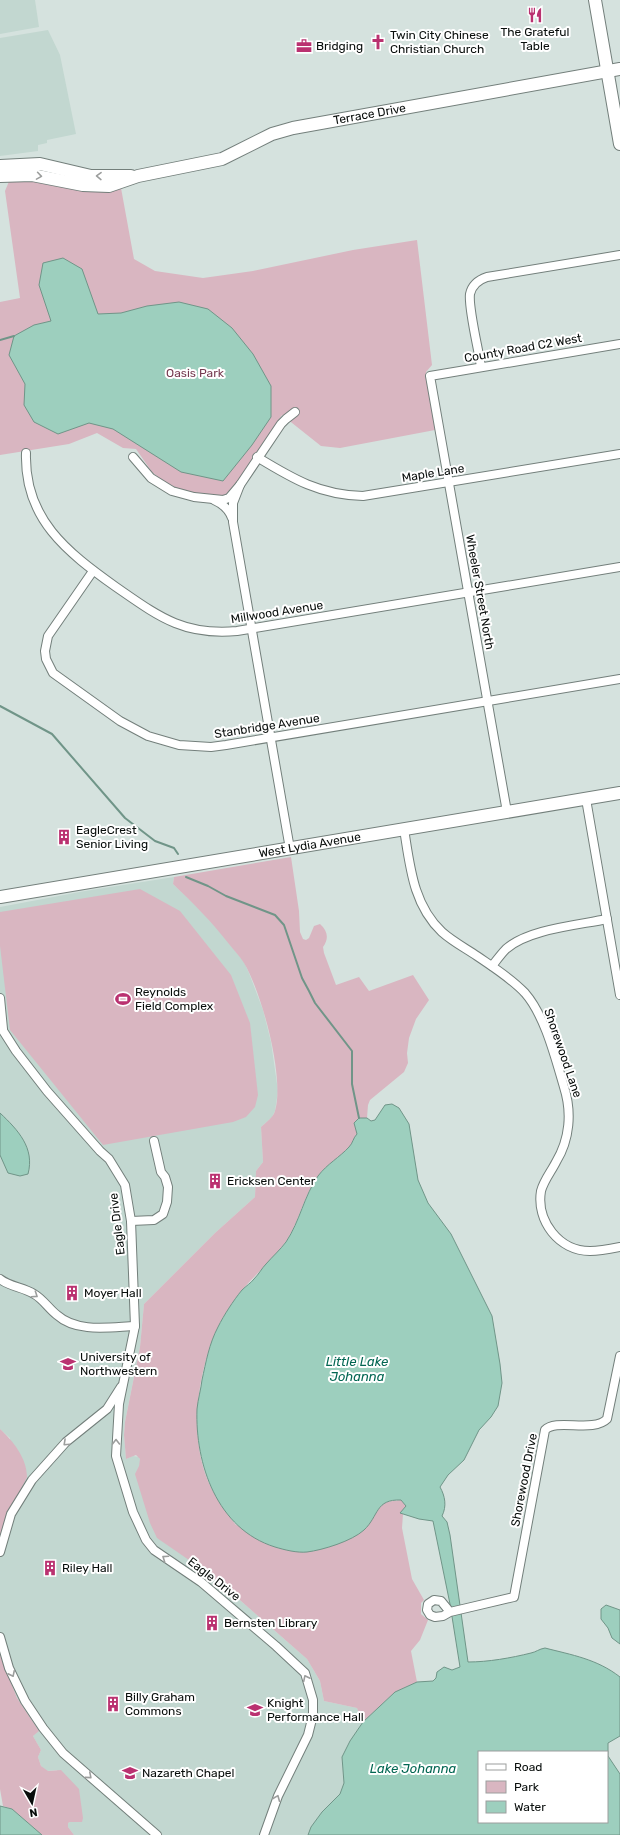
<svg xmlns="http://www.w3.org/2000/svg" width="620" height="1835" font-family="Rubik,sans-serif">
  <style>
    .built { fill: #c2d7d0 }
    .green { fill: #d9b6c1 }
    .water { fill: #9dcfbe; stroke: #709588; fill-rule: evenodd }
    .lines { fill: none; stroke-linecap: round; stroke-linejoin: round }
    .stream { stroke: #709588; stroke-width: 2 }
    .street-casing { stroke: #737f7b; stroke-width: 10 }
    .secondary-casing { stroke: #737f7b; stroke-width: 14 }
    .street { stroke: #fff; stroke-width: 8 }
    .secondary { stroke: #fff; stroke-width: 12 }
    .oneway { stroke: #9c9e9d }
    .labels { text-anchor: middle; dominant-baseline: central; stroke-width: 4; stroke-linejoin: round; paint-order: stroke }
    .poi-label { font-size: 12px; fill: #080d0b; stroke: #fff; text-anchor: start }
    .street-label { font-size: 12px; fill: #080d0b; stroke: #fff }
    .park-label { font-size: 12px; fill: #763b51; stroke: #fff }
    .water-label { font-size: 13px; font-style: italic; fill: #026652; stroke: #fff }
  </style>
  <rect width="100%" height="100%" fill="#d5e2de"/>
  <g class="built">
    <path d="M0,0H35L39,27L0,34Z"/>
    <path d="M48,30L60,55L76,134L47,140V143L38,145V151L0,156V38Z"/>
    <path d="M174,877L173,884L210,919L244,962L249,973L263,1010L271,1042L278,1091L275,1111L272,1117L261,1127L263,1162L256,1171L255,1197L215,1233L144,1304L140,1347L125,1422L124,1435L126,1459L133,1456L139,1457L141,1461L139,1466L189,1559L226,1589L228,1587L235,1592L233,1594L307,1659L320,1681L324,1701L357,1708L359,1712L363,1722L350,1741L342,1757L344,1783L340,1794L322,1812L311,1827L308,1835H74L68,1827V1823L70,1822H82L57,1770L47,1771L41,1766L38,1757L41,1750L33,1736L38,1731L17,1698L0,1655V1536L5,1522L10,1438L0,1429V907L85,891Z"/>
  </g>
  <g class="green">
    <path d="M10,179L121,188L134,259L155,271L203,278L253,271L353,250L417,240L432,365L426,372L435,430L340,448L321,446L282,415L231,492L221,497L183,491L163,481L152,472L136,449L123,448L97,433L69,444L0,455V302L20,298L5,191Z"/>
    <path d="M291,857L299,911L300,932L303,939L306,940L309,938L314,926L320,924C328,931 329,939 323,947L324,953L336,985L359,977L369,991L413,975L429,1000L416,1019L409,1038L407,1053L408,1063L404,1072L370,1100L368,1105L367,1118H359L357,1134C353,1138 354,1142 350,1147C342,1158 327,1164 319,1175C304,1194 300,1219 287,1240C272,1262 250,1278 235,1299C229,1308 222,1318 218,1328C197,1371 189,1436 208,1481C215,1497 226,1512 236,1525L337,1544L363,1530L378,1507L385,1502L401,1500L406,1506L401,1513L403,1514L402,1528L412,1579L424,1600L421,1603V1614L428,1620L420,1640L411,1651L417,1682L395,1692L363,1722L357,1708L324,1701L320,1681L307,1659L233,1594L234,1592L228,1587L226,1589L202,1569L157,1538L150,1523L135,1474L139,1466L140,1459L136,1455L126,1459L124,1435L125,1422L140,1347L144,1304L215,1233L255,1197L256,1171L263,1162L261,1127C266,1122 273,1118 275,1111C285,1078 262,993 244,963C240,957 234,950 229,944C212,922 193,903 173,884L174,877Z"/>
    <path d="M140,889L180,911L231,975L250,1023L258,1095L255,1107L246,1117L233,1122L103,1145L10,1030L0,946V912Z"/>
    <path d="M0,1429C13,1441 27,1458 27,1477L5,1522L0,1536Z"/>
    <path d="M0,1655L17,1698L39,1731L33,1736L41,1750L38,1757L41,1766L48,1771L61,1770L79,1789L83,1818L82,1822H70L68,1823V1827L74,1835H42L12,1809L3,1806L0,1789Z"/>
  </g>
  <g class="water">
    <path d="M63,258L82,269L98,314L121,313L147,306L179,302L208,309L232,328L253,354L271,386V417L252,445L223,481L181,472L113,429L89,423L58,434L34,422L24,405L25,384L9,355L14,336L34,325L51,321L39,285L43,263Z"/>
    <path d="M392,1104L399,1108L409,1124L418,1180L428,1203L451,1234L492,1316L500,1364L502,1383L498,1406L491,1417L479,1430L464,1460L448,1475L440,1487C445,1496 447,1506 442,1516L447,1522L450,1535L468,1662C488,1662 511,1658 531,1653C536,1652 539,1649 545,1648C572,1655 597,1659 620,1677V1736L608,1743V1756L620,1774V1835H308L311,1827L322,1812L340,1794L344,1783L342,1757L350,1741L363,1722L395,1692L417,1682L433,1681L436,1678L437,1672L444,1667L452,1670L460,1667L450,1604L433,1521L419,1519L400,1513L406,1506L401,1500C375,1499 379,1516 364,1530C352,1541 323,1550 307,1552C297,1553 285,1550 275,1547C217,1529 195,1464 197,1409C198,1399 201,1389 202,1380C206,1362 209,1344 218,1327C224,1315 233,1301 242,1290C246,1286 251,1283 254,1279C259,1274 262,1268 266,1264C273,1256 280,1250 286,1242C300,1221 304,1196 318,1176C327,1164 340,1157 349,1147C353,1143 353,1138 357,1134L354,1123L359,1118H367L371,1121L375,1120L385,1105ZM479,1752H607V1822H479Z"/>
    <path d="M0,1113C18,1130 35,1148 28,1174L20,1176L8,1173L0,1155Z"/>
    <path d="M606,1605L620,1610V1644L612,1638L608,1628L601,1619V1609Z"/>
    <path d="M0,1806L12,1809L42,1835H0Z"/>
  </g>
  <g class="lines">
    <g class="stream">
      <path d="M0,340L14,336"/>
      <path d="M0,706L52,734L125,818L155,841L174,848L178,854"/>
      <path d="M186,877L208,886L226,896L275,915L284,925L302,978L309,991L315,1003L352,1051V1084L359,1118"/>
    </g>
    <defs>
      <g id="street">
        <path d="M481,367C479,351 468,308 470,294C472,285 478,280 487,277L620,255"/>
        <path d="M26,453C24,519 67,552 116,587C158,616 183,636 237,631L620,567"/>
        <path d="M133,457L151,478L172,491L194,497L223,500L229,498L240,485L281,424L286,419L295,412"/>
        <path d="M257,457C293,479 320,495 363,496L620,454"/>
        <path d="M240,485L233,503V522L290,849"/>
        <path d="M214,500C223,504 229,509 232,518"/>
        <path d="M93,571L48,636L45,651L46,659L53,673L120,721L148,736L179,745L211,747L226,745L620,679"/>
        <path d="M586,799L620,995"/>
        <path d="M507,812L430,376L620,344"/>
        <path d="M404,829C410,866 413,905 442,932C452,941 465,948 477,956C493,967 511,978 525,993C545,1016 555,1057 564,1087C572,1112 570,1139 556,1162C551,1172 544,1180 541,1191C536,1221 559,1251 590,1251C600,1251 610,1249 620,1247"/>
        <path d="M492,966C496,961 501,954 506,949C528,929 579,925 607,919"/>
        <path d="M0,998L3,1029"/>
        <path d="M0,1026L16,1051L47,1091L100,1151L109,1159L125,1185L131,1221L135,1326L119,1404L116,1456L133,1512L146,1540L154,1550L201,1582L276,1646L305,1673L313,1700V1715L308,1735L278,1796L264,1835"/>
        <path d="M131,1221L154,1220L163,1214L167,1202L168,1187L165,1177L161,1172L154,1141"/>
        <path d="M0,1279C10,1287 23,1287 34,1294C43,1299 49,1309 57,1315C77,1333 110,1327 135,1326"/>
        <path d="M0,1552L11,1514L32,1480L66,1442L107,1409L121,1387"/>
        <path d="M450,1612L441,1601L434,1600L428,1604L427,1610L430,1615L435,1617L443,1616L450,1612L514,1597L545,1430C556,1418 593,1433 607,1419L620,1356"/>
        <path d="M0,1637L9,1668L25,1701L43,1728L63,1753L157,1835"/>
      </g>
      <g id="secondary">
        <path d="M595,0L620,144"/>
        <path d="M0,166L40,164L91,176H131"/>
        <path id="s1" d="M0,176L32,175L83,185L109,186L138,176L222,159L272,134L293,128L620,69"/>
        <path id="s2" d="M0,897L620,793"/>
      </g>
    </defs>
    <use href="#street" class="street-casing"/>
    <use href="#secondary" class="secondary-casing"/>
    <use href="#street" class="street"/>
    <use href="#secondary" class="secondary"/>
  </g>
  <defs><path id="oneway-chevron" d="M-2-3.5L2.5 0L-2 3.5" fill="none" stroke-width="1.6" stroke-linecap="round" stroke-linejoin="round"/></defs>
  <g class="oneway">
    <use href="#oneway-chevron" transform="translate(39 176) rotate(9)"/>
    <use href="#oneway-chevron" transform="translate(99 176) rotate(-179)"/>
    <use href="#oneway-chevron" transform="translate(35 1295) rotate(34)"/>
    <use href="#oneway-chevron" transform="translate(116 1442) rotate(-90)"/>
    <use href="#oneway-chevron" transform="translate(66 1443) rotate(137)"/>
    <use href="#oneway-chevron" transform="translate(165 1558) rotate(-146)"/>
    <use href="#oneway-chevron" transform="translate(12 1674) rotate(64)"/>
    <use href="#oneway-chevron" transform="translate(306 1678) rotate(-116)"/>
    <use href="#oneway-chevron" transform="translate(89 1776) rotate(41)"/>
    <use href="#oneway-chevron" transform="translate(277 1798) rotate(-68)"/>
  </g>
  <defs>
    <symbol id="restaurant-bare" viewBox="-9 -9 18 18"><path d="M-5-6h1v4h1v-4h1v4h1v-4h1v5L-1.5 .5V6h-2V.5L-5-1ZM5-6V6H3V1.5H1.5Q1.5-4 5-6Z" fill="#ba3170" stroke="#fff" stroke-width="2.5" paint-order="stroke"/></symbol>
    <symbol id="church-bare" viewBox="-9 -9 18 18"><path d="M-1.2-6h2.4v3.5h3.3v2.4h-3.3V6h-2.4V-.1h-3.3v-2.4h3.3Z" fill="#ba3170" stroke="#fff" stroke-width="2.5" paint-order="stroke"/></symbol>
    <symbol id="office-bare" viewBox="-9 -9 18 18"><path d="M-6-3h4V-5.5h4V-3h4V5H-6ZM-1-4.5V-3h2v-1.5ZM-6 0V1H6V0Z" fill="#ba3170" stroke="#fff" stroke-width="2.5" paint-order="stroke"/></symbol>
    <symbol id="building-bare" viewBox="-9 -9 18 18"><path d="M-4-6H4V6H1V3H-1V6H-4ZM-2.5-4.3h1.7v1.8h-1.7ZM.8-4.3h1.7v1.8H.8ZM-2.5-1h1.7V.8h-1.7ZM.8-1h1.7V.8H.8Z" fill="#ba3170" stroke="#fff" stroke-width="2.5" paint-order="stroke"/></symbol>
    <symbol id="stadium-bare" viewBox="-9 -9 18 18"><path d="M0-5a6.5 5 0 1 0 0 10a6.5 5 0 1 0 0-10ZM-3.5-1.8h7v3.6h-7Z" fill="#ba3170" stroke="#fff" stroke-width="2.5" paint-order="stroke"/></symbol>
    <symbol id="university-bare" viewBox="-9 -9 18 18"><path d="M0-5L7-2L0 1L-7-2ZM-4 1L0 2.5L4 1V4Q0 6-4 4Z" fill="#ba3170" stroke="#fff" stroke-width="2.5" paint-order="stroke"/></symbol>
  </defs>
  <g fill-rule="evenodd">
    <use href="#restaurant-bare" x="524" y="4" width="22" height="22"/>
    <use href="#church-bare" x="367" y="31" width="22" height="22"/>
    <use href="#office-bare" x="293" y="35" width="22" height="22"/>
    <use href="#building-bare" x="53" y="826" width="22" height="22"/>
    <use href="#stadium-bare" x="112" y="988" width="22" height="22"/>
    <use href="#building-bare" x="204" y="1170" width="22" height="22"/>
    <use href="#building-bare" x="61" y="1282" width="22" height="22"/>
    <use href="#university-bare" x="57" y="1353" width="22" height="22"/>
    <use href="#building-bare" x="39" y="1557" width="22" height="22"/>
    <use href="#building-bare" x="201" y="1612" width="22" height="22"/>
    <use href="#building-bare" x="102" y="1693" width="22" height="22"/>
    <use href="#university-bare" x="244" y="1699" width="22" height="22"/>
    <use href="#university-bare" x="119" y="1762" width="22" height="22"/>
  </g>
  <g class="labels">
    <g class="poi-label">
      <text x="535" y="32" text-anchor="middle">The Grateful<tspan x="535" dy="14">Table</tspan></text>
      <text x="390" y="35">Twin City Chinese<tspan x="390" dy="14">Christian Church</tspan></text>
      <text x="316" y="46">Bridging</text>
      <text x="76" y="830">EagleCrest<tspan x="76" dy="14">Senior Living</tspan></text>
      <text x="135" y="992">Reynolds<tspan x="135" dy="14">Field Complex</tspan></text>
      <text x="227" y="1181">Ericksen Center</text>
      <text x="84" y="1293">Moyer Hall</text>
      <text x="80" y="1357">University of<tspan x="80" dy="14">Northwestern</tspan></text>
      <text x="62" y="1568">Riley Hall</text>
      <text x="224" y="1623">Bernsten Library</text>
      <text x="125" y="1697">Billy Graham<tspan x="125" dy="14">Commons</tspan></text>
      <text x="267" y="1703">Knight<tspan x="267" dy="14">Performance Hall</tspan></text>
      <text x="142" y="1773">Nazareth Chapel</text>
    </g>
    <g class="street-label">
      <text stroke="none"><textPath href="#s1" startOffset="382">Terrace Drive</textPath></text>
      <text transform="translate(523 348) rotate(-10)">County Road C2 West</text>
      <text transform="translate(433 473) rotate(-9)">Maple Lane</text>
      <text transform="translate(480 592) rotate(80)">Wheeler Street North</text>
      <text transform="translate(277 612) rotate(-9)">Millwood Avenue</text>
      <text transform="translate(267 726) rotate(-9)">Stanbridge Avenue</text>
      <text stroke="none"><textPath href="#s2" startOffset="314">West Lydia Avenue</textPath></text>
      <text transform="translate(563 1053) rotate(71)">Shorewood Lane</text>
      <text transform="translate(117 1224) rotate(-97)">Eagle Drive</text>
      <text transform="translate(524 1480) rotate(-79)">Shorewood Drive</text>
      <text transform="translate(214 1579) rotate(38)">Eagle Drive</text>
    </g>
    <g class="park-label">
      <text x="195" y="373">Oasis Park</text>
    </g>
    <g class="water-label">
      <text x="357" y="1361">Little Lake<tspan x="357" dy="15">Johanna</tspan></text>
      <text x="413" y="1768">Lake Johanna</text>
    </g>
  </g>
  <rect x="478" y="1751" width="130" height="72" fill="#ffffff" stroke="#9c9e9d"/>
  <rect x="486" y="1764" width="20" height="6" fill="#ffffff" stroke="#9c9e9d"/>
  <text x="514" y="1771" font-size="12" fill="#080d0b">Road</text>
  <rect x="486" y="1781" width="20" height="12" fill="#d9b6c1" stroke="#9c9e9d"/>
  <text x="514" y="1791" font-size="12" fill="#080d0b">Park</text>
  <rect x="486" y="1801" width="20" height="12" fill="#9dcfbe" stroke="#9c9e9d"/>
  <text x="514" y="1811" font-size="12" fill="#080d0b">Water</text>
  <g transform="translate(32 1803) rotate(171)" stroke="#ffffff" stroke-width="3" paint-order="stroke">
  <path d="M0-3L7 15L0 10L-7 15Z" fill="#080d0b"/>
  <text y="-6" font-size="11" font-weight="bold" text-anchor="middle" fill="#080d0b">N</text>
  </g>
</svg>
